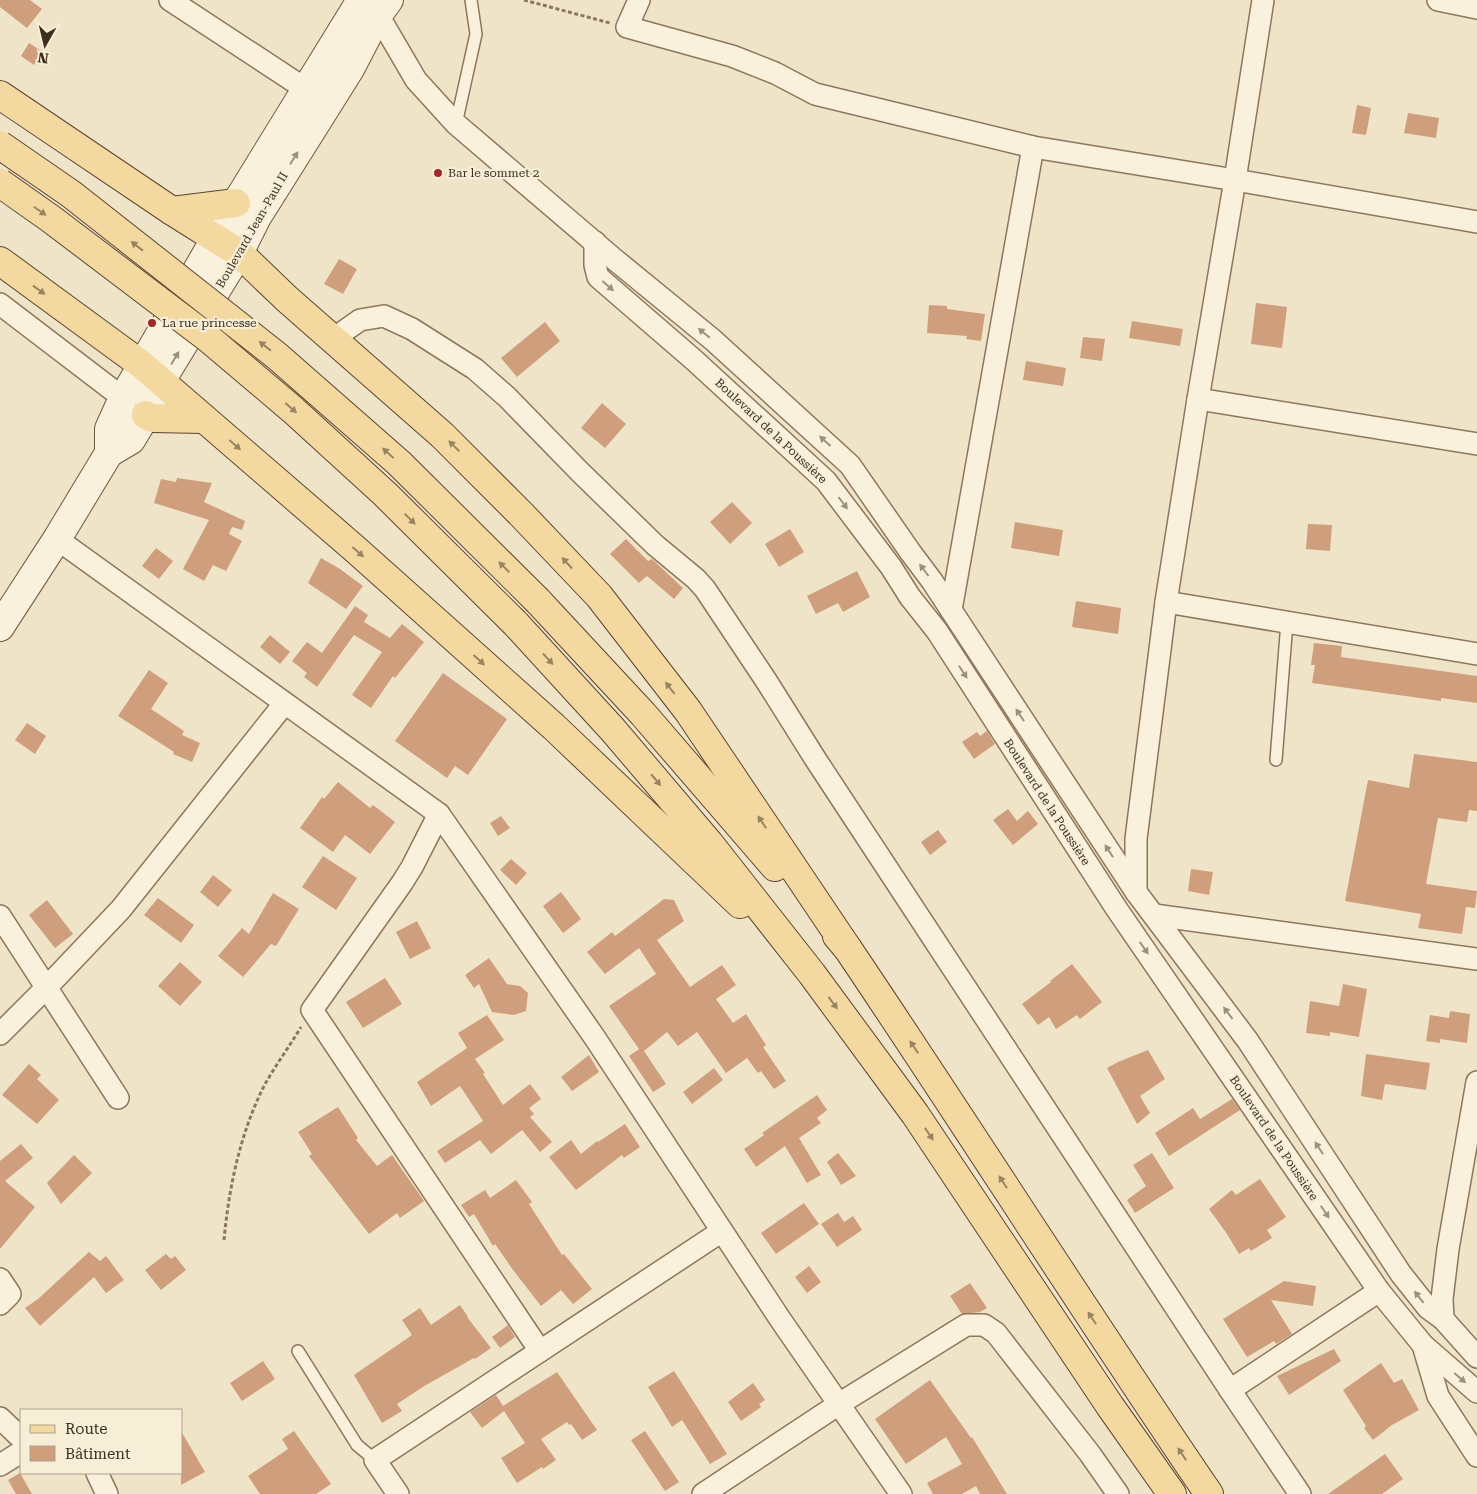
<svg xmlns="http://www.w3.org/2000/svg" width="1477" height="1494" font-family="'Roboto Serif',serif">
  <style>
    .building { fill: #cf9f7d }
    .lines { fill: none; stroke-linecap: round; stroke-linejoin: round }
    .service-casing { stroke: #8d765c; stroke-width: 14 }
    .minor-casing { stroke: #8d765c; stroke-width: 24 }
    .secondary-casing { stroke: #6f573f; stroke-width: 30 }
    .primary-casing { stroke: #5b4430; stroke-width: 30 }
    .path { stroke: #8d765c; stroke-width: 3; stroke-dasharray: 4 2.5; stroke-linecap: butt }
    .service { stroke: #faf1dc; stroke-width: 11 }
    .minor { stroke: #faf1dc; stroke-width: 21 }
    .secondary { stroke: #faf1dc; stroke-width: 28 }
    .primary { stroke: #f3d9a0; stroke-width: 28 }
    .primary-bridge-casing { stroke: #5b4430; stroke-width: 30; stroke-linecap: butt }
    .primary-bridge { stroke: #f3d9a0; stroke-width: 28 }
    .oneway { fill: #9c907e }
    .oneway2 { fill: #988460 }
    .poi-dot { fill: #9e2a2b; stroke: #f7eed8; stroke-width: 2 }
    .labels { text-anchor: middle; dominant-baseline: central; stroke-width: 4.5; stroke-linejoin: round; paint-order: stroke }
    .poi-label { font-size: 12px; fill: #3d2e20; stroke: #f7eed8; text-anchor: start }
    .street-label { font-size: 12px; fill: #3d2e20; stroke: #f7eed8 }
  </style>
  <rect width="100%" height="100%" fill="#f0e4c8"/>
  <g class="building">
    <path d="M0,0H30L42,9L27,28L0,7Z"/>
    <path d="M29,43L43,52L34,65L21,56Z"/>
    <path d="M1357,105L1371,108L1366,135L1352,133Z"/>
    <path d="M1408,113L1439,118L1436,138L1404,133Z"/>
    <path d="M339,259L357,269L343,294L324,284Z"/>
    <path d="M1256,303L1287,307L1282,348L1251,344Z"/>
    <path d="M929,305L947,306V309L985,314L981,341L966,339L967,336L927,333Z"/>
    <path d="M1132,321L1183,329L1180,346L1129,338Z"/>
    <path d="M545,322L560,341L517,377L501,358Z"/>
    <path d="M1083,337L1105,339L1102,361L1080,358Z"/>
    <path d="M1026,361L1066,368L1063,386L1023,380Z"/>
    <path d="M602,403L626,424L605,448L581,428Z"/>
    <path d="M177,478L212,483L204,502L245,521L242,530L232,527L229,534L242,541L226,571L213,565L204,581L183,569L209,520L154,503L161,479L176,482Z"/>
    <path d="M732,502L752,523L730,544L710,522Z"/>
    <path d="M1015,522L1063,530L1059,556L1011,548Z"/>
    <path d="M1308,524L1332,525L1330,551L1306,549Z"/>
    <path d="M790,529L804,552L779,567L765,544Z"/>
    <path d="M626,539L648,561L652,559L683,588L674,599L647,576L639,583L610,554Z"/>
    <path d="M156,548L173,561L159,579L142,566Z"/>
    <path d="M321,558L340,569L363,586L346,609L308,583Z"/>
    <path d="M857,571L870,597L843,612L838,603L816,614L807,596Z"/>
    <path d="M1076,601L1121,608L1118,634L1072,627Z"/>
    <path d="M355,606L368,615L364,622L390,638L402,624L424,642L395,678L393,676L371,708L352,695L382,652L354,635L317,687L304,677L307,673L292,661L307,642L322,653Z"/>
    <path d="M270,635L290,652L280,664L260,647Z"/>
    <path d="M1314,643L1342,646L1341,657L1477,676V703L1441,698V701L1312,683L1315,665H1311Z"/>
    <path d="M149,670L168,683L151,709L184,731L182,735L200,743L192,762L173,754L174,752L118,716Z"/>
    <path d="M443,673L507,719L468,775L455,766L447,778L395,741Z"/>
    <path d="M27,723L46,736L35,754L15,740Z"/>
    <path d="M987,731L995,744L974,759L962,742L977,732L980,736Z"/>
    <path d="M1414,754L1477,762V811L1469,810L1467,822L1438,818L1426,884L1477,891L1475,908L1466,907L1462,934L1418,928L1421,914L1345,901L1368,780L1409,788Z"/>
    <path d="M338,782L370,808L373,805L395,822L370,854L345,835L333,852L300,828L322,797L324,799Z"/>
    <path d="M1008,809L1017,821L1028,811L1038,824L1013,845L993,820Z"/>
    <path d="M501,816L510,828L498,836L490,823Z"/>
    <path d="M938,830L947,842L930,855L921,842Z"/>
    <path d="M323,856L357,878L336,910L302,887Z"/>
    <path d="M511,859L527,873L516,885L500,870Z"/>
    <path d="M1191,869L1213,872L1209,895L1188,891Z"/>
    <path d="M213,875L232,890L218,907L200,892Z"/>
    <path d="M561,892L581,919L563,933L543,906Z"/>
    <path d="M273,893L299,909L276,946L271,944L243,977L218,956L242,928L249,934Z"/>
    <path d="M158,898L194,925L181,943L144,915Z"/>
    <path d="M664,899L674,900L684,921L657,940L690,987L722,965L736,985L716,999L733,1023L746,1014L766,1045L763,1047L786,1081L774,1089L761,1071L758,1073L747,1058L726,1073L697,1032L678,1046L667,1032L644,1051L666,1084L653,1092L629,1056L639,1049L609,1006L656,974L639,948L605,974L587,952L612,932L615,936Z"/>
    <path d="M47,900L73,934L55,948L29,915Z"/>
    <path d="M417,921L431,948L410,959L396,932Z"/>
    <path d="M489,958L507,984L520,986L528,993L526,1011L514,1015L492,1012L479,984L474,988L465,975Z"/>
    <path d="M180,962L202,982L180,1006L158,986Z"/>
    <path d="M1072,964L1102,1002L1080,1019L1077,1015L1056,1029L1049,1017L1038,1025L1022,1004L1051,982L1050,981Z"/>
    <path d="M385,978L402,1004L363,1028L346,1002Z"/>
    <path d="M1343,984L1367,989L1359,1037L1330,1032V1036L1306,1033L1310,1001L1339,1006Z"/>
    <path d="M1450,1011L1470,1014L1467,1043L1440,1039V1043L1426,1041L1430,1015L1449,1018Z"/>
    <path d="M487,1015L504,1040L475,1059L485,1073L483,1074L503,1105L530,1084L541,1099L529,1108L534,1114L530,1117L552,1142L540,1152L522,1130L491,1154L480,1140L445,1163L437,1151L483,1121L460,1086L431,1106L417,1082L467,1048L458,1033Z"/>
    <path d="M1148,1050L1165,1079L1140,1096L1150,1113L1137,1124L1107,1068L1118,1062Z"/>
    <path d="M1366,1054L1430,1063L1426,1090L1385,1084L1382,1100L1361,1096Z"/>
    <path d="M589,1055L599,1072L572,1091L561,1077Z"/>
    <path d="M29,1064L41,1075L37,1079L59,1100L37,1124L2,1095Z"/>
    <path d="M714,1068L723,1080L692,1104L683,1092Z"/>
    <path d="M817,1095L827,1110L817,1118L821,1123L799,1138L821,1175L807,1183L785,1146L756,1167L744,1149L764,1135L762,1133Z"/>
    <path d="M1232,1099L1240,1110L1169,1156L1155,1133L1193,1108L1200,1119Z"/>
    <path d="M338,1107L358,1138L356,1140L377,1166L392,1155L424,1201L400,1218L397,1213L369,1234L309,1156L312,1154L298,1132Z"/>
    <path d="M625,1124L640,1147L624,1158L622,1155L576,1190L549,1157L571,1140L581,1154L597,1141L598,1142Z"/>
    <path d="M21,1144L33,1158L5,1181L35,1207L0,1249V1161Z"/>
    <path d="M838,1153L856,1176L841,1185L827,1162Z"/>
    <path d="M1152,1153L1174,1188L1135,1213L1127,1200L1146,1186L1133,1165Z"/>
    <path d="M74,1155L92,1173L61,1204L47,1183Z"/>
    <path d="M1260,1179L1286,1217L1267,1230L1272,1238L1251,1251L1249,1248L1239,1254L1227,1234L1209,1209L1232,1190L1236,1195Z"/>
    <path d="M516,1180L532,1202L529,1204L562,1255L564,1254L592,1289L573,1304L561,1290L541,1306L513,1270L495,1244L493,1246L474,1214L469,1217L461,1205L485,1190L490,1198Z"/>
    <path d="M804,1203L819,1224L776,1254L761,1233Z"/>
    <path d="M838,1213L844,1222L853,1216L862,1230L837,1247L821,1224Z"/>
    <path d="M89,1252L100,1261L106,1256L124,1280L106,1293L94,1277L40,1326L25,1308L38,1299Z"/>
    <path d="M166,1254L171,1259L175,1256L186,1270L161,1290L145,1270Z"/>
    <path d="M809,1266L821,1282L807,1293L795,1277Z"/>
    <path d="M1284,1281L1316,1286L1313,1306L1271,1300L1292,1334L1276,1344L1274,1341L1247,1357L1223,1319Z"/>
    <path d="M970,1283L987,1308L980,1312L962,1314L950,1296Z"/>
    <path d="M460,1305L468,1317H467L491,1348L475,1359L474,1358L426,1385L397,1404L402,1411L382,1423L354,1375L412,1335L402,1320L420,1308L431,1325Z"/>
    <path d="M508,1325L515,1337L500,1348L492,1337Z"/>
    <path d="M1334,1349L1341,1361L1289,1395L1277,1376Z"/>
    <path d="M263,1361L275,1379L242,1401L230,1383Z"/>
    <path d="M1381,1363L1394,1383L1402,1379L1419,1410L1392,1425L1373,1440L1364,1428L1366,1426L1343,1390Z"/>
    <path d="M674,1371L727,1454L710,1464L682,1420L672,1427L648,1387Z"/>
    <path d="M557,1372L597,1430L582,1440L571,1424L569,1425L567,1422L541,1439L556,1460L543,1469L542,1467L517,1483L501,1458L525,1443L504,1411L482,1428L470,1412L496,1395L503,1406Z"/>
    <path d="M930,1380L971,1438L972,1437L1007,1494H980L976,1486L962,1494H933L927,1483L962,1464L946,1437L906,1464L875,1419Z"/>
    <path d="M753,1383L765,1400L759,1404L761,1407L741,1421L728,1402Z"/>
    <path d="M181,1431L205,1472L181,1485Z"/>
    <path d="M294,1431L331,1484L316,1494H260L248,1476L288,1449L282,1439Z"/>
    <path d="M645,1431L679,1482L665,1491L631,1440Z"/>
    <path d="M1385,1454L1403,1479L1382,1494H1328Z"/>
    <path d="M20,1473L32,1494H16L8,1480Z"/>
  </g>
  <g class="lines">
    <defs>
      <g id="service">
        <path d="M456,124L476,34L471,0"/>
        <path d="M1276,760L1287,622"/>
        <path d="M298,1351L357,1445L375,1460"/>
      </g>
      <g id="minor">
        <path d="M170,0L307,90"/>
        <path d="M639,0L627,27L732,56L775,73L815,94L1033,147L1235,180L1477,222"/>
        <path d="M1438,0L1477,8"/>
        <path d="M378,15L416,80L456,124L614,259L713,340L850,465L911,553L932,581L1136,892L1248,1041L1401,1274L1428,1308L1443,1319L1477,1357"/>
        <path d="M595,242V265L598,277L694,360L826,481L891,567L910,597L937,631L1116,908L1379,1291L1423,1345L1477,1392"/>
        <path d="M0,304L123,398"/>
        <path d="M333,339L360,320L384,316L412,329L475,369L507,397L580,472L655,545L696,579L705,589L767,682L816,760L1230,1390L1300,1494"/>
        <path d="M1198,399L1477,444"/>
        <path d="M57,539L439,814L595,1038L780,1319L901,1494"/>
        <path d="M1166,602L1477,654"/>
        <path d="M951,610L1033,147"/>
        <path d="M439,814L412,867L402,883L312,1010L540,1351"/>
        <path d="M1136,892V839L1166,602L1198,399L1235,180L1263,0"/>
        <path d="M1154,915L1477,959"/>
        <path d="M0,916L118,1098"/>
        <path d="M0,1034L47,987L121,909L284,704"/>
        <path d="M0,1279L10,1294L0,1304"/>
        <path d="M1443,1319L1442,1299L1448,1249L1477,1082"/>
        <path d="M1423,1345L1438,1396L1477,1456"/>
        <path d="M1230,1390L1379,1291"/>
        <path d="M0,1418L21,1438"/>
        <path d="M0,1465L21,1452"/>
        <path d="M97,1473L107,1494"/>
        <path d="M398,1494L375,1460L722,1231"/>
        <path d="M703,1494L839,1404L966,1325H984L996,1333L1090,1454L1118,1494"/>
      </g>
      <g id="secondary">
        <path d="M109,453V429L123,398L236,203L361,0"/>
        <path d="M0,627L57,539L109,453L131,440L146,415L161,381L239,253L257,217L350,69L378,15L389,0"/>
      </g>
      <g id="primary">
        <path d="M0,95L172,211L239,253L287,299L442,435L521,514L599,596L688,711L848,949"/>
        <path d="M172,211L236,203"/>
        <path d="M0,261L142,365L355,549L554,727L740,904"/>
        <path d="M146,415L152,418L204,419"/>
        <path d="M538,601L643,714L775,867"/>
        <path d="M515,623L613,730L709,843L812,974L915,1114L1110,1406L1172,1494"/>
        <path d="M837,936L848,949C970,1130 1086,1314 1209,1494"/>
      </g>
    </defs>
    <use href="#service" class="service-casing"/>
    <use href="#minor" class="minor-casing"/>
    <use href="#secondary" class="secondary-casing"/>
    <use href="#primary" class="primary-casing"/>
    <g class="path">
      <path d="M524,0L610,23"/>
      <path d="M224,1240C229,1187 240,1134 264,1086C275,1066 289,1047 301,1027"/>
    </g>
    <use href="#service" class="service"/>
    <use href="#minor" class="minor"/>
    <use href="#secondary" class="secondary"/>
    <use href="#primary" class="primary"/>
    <defs>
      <g id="primary-bridge">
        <path d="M0,145L71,194L277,356L399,463L538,601"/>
        <path d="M0,183L51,219L208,338L293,410L385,494L515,623"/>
      </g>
    </defs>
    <use href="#primary-bridge" class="primary-bridge-casing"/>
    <use href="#primary-bridge" class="primary-bridge"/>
  </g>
  <defs><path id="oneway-solid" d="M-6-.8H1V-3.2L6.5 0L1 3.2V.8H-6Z" transform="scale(1.25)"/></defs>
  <g class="oneway">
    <use href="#oneway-solid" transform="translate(294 158) rotate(-58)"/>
    <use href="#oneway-solid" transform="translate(608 286) rotate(41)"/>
    <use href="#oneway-solid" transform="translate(704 333) rotate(-141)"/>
    <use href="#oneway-solid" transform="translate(175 358) rotate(-59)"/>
    <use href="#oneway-solid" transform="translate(825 441) rotate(-138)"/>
    <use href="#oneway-solid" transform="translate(843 503) rotate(53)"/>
    <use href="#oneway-solid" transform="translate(924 570) rotate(-127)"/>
    <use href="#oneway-solid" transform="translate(963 672) rotate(57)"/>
    <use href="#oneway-solid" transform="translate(1020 715) rotate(-123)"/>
    <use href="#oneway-solid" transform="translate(1109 851) rotate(-123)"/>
    <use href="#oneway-solid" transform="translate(1144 948) rotate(55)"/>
    <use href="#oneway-solid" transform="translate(1228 1013) rotate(-127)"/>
    <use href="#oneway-solid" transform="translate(1319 1148) rotate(-123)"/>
    <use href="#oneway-solid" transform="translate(1325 1212) rotate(56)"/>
    <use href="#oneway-solid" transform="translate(1419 1297) rotate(-128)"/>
    <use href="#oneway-solid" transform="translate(1460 1378) rotate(41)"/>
  </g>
  <g class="oneway2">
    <use href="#oneway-solid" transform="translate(40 211) rotate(35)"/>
    <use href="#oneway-solid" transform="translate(137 246) rotate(-142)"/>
    <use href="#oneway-solid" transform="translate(39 290) rotate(36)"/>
    <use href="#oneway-solid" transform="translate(265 346) rotate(-142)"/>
    <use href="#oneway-solid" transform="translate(291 408) rotate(41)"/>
    <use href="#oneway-solid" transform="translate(235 445) rotate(41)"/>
    <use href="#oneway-solid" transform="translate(454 446) rotate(-135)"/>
    <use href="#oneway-solid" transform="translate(388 453) rotate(-138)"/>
    <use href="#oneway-solid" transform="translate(410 519) rotate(45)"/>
    <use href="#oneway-solid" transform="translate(358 552) rotate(41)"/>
    <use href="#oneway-solid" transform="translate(567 563) rotate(-133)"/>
    <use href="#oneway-solid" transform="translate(504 567) rotate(-135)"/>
    <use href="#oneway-solid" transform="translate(548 659) rotate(47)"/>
    <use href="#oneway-solid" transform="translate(479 660) rotate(42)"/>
    <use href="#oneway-solid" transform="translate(670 688) rotate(-128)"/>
    <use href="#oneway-solid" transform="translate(656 780) rotate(50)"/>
    <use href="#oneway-solid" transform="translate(762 822) rotate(-124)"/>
    <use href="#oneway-solid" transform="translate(833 1003) rotate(54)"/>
    <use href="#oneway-solid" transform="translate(914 1047) rotate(-124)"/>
    <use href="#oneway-solid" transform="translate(929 1134) rotate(56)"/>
    <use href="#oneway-solid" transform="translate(1003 1182) rotate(-123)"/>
    <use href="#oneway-solid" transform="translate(1092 1318) rotate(-123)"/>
    <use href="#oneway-solid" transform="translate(1182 1454) rotate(-124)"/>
  </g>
  <g class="poi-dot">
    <circle cx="438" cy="173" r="5"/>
    <circle cx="152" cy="323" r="5"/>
  </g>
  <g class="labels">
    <g class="poi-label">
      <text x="448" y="173">Bar le sommet 2</text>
      <text x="162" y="323">La rue princesse</text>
    </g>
    <g class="street-label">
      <text transform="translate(252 230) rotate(-60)">Boulevard Jean-Paul II</text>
      <text transform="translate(771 431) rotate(43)">Boulevard de la Poussière</text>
      <text transform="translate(1047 802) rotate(57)">Boulevard de la Poussière</text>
      <text transform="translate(1274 1138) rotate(56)">Boulevard de la Poussière</text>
    </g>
  </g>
  <rect x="20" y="1409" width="162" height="65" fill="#f7eed8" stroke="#ada18e"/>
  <rect x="30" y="1425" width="25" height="8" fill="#f3d9a0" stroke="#ada18e"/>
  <text x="65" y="1434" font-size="15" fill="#3d2e20">Route</text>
  <rect x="30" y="1446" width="25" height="15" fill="#cf9f7d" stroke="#ada18e"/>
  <text x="65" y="1459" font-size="15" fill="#3d2e20">Bâtiment</text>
  <g transform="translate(45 45) rotate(188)" stroke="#f7eed8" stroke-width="4" paint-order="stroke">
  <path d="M0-4L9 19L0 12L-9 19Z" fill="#3d2e20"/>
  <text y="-8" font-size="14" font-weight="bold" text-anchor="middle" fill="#3d2e20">N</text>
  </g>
</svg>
